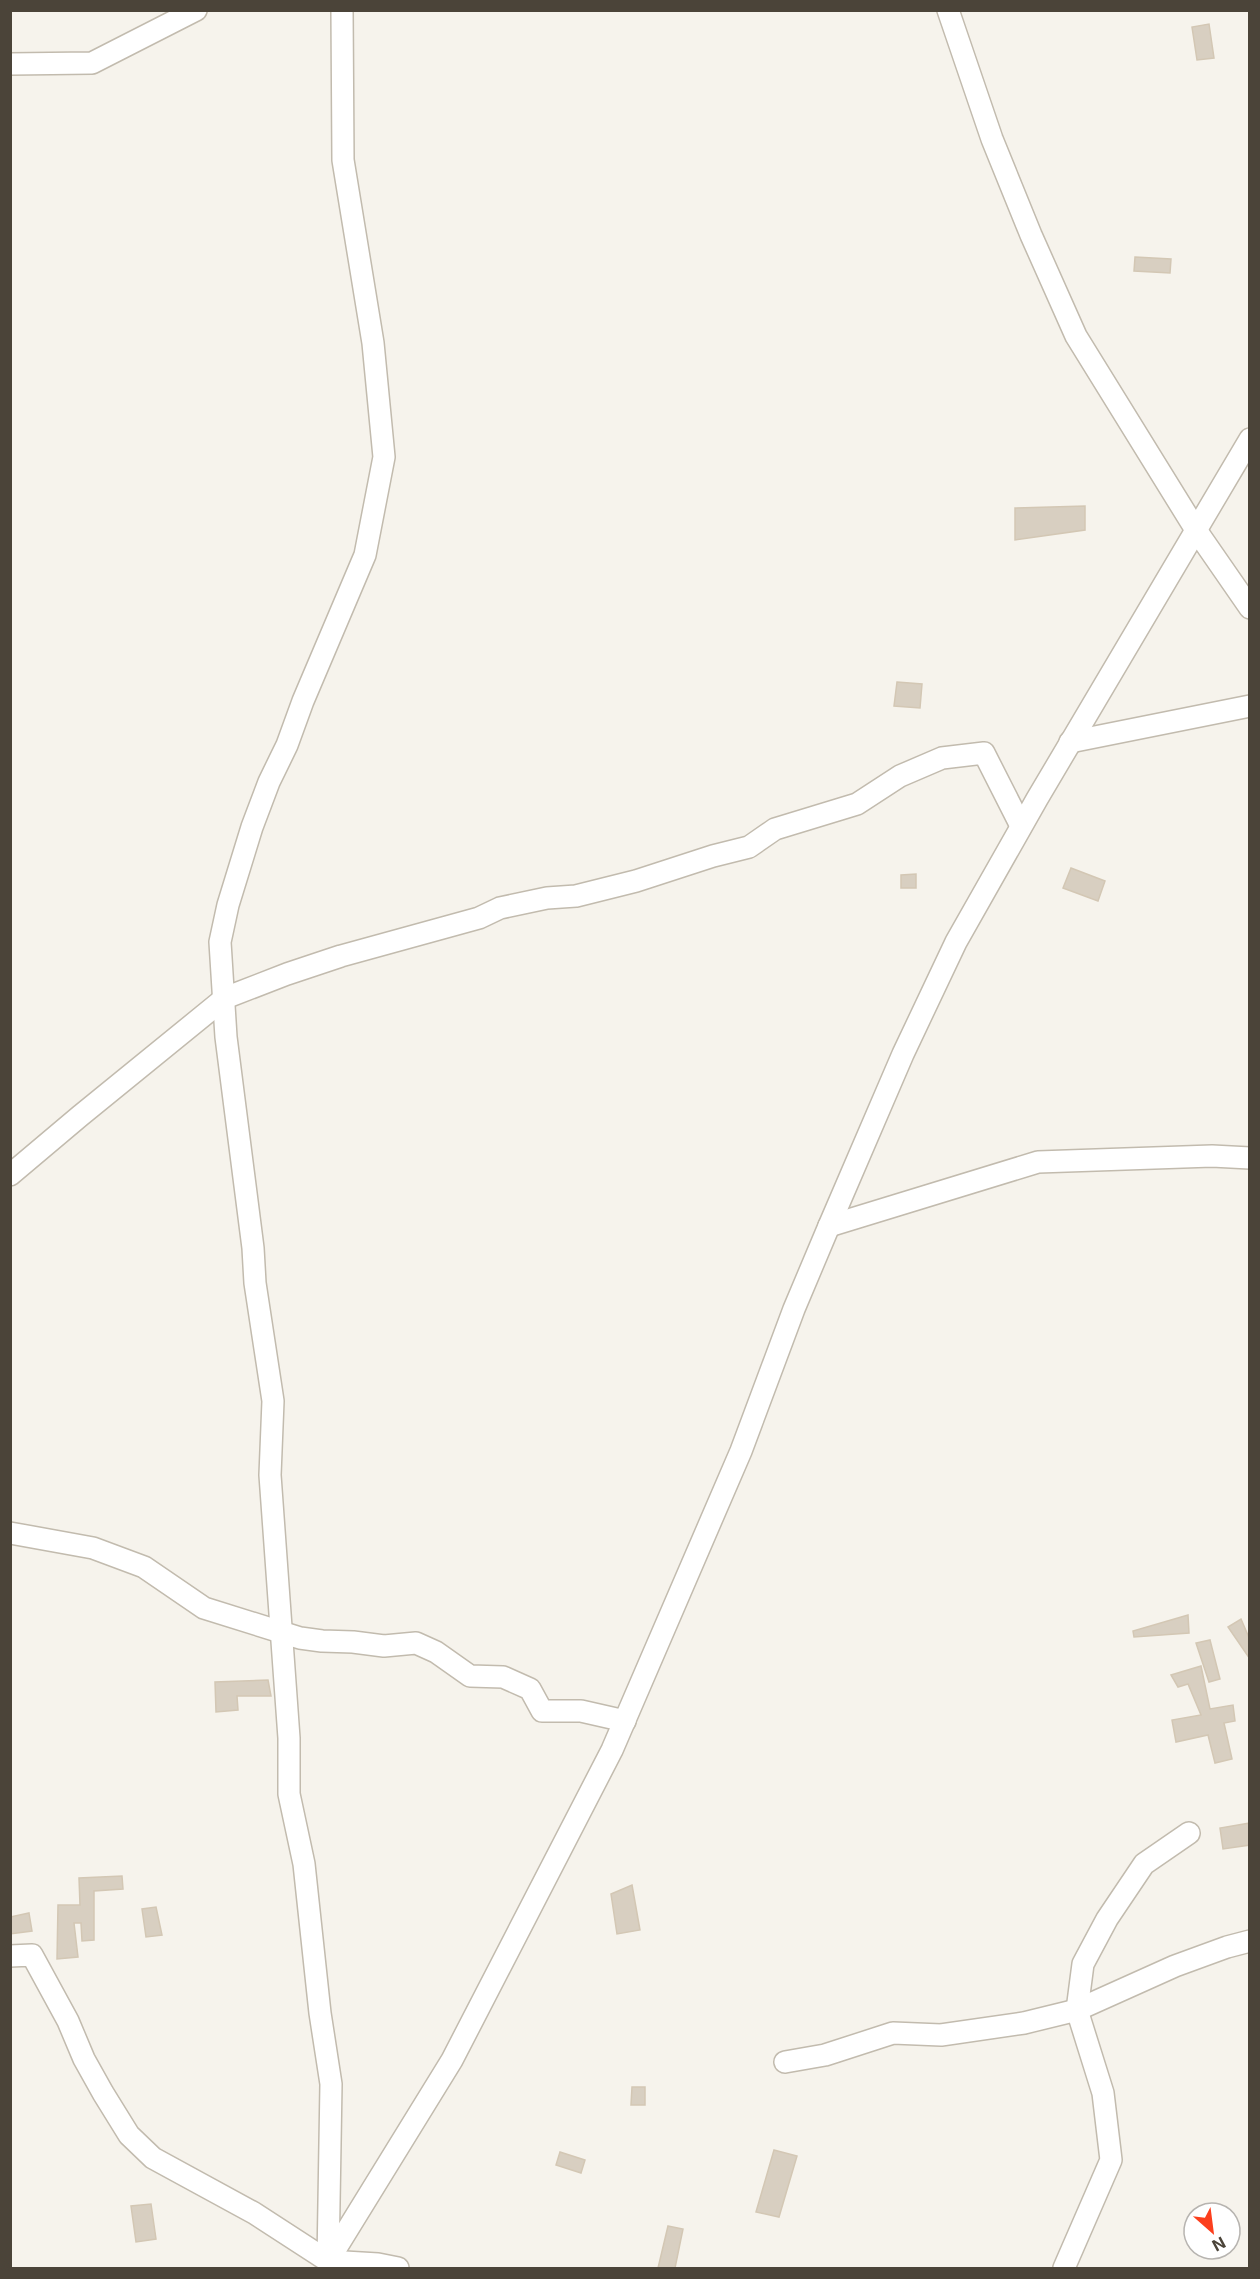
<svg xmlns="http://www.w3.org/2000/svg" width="1260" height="2279" font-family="Inter,sans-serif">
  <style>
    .building { fill: #d8cfc1; stroke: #d3c7b4; stroke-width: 1.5 }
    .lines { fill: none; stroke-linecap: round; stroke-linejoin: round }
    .minor-casing { stroke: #c2bbae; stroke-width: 24 }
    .minor { stroke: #fff; stroke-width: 21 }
  </style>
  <rect width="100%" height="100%" fill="#f6f3ec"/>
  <g class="building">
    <path d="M1209,24L1214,58L1197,60L1192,27Z"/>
    <path d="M1135,257L1171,259L1170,273L1134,271Z"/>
    <path d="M1085,506V530L1015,540V508Z"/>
    <path d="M897,682L922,684L920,708L894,706Z"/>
    <path d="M1071,868L1105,881L1098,901L1063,888Z"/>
    <path d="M916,874V888H901V875Z"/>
    <path d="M1188,1615L1189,1633L1134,1637L1133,1631Z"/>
    <path d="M1241,1619L1250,1640V1659L1228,1627Z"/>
    <path d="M1210,1640L1220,1679L1209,1682L1196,1643Z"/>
    <path d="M1201,1666L1210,1709L1233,1705L1235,1721L1224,1723L1232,1759L1215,1763L1208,1735L1176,1742L1172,1720L1201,1715L1188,1684L1178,1687L1171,1675Z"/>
    <path d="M268,1680L271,1696H237L238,1710L216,1712L215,1682Z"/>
    <path d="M1250,1823V1845L1223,1849L1220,1828Z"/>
    <path d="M122,1876L123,1889L94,1891V1940L82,1941L81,1923H74L78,1957L57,1959L58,1905H80L79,1878Z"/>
    <path d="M632,1885L640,1930L617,1934L611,1894Z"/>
    <path d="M156,1907L162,1935L146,1937L142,1909Z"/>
    <path d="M29,1913L32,1931L10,1934V1917Z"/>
    <path d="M632,2087H645V2105H631Z"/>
    <path d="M774,2150L797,2156L779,2217L756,2212Z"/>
    <path d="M560,2152L585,2160L581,2173L556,2165Z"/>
    <path d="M151,2204L156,2239L136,2242L131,2206Z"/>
    <path d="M668,2226L683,2229L675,2268H658Z"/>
  </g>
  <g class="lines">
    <defs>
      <g id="minor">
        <path d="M948,10L992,139L1031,235L1076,336L1196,530L1250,608"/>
        <path d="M10,64L92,63L196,10"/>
        <path d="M1070,742L1250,706"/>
        <path d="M10,1175L80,1116L225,998L287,974L341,956L479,918L500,908L547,898L576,896L636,881L713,856L749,847L775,829L857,804L900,776L942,758L984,753L1021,826"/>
        <path d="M829,1226L1038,1162L1212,1156L1250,1158"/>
        <path d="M10,1533L93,1548L144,1567L204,1608L300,1638L322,1641L353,1642L384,1646L416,1643L436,1652L470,1676L503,1677L530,1689L542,1711H581L625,1721"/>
        <path d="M10,1956L32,1955L68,2021L84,2059L103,2093L129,2135L153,2158L254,2213L328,2261L378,2264L398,2268"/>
        <path d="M785,2062L825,2055L893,2033L941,2035L1024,2023L1077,2010L1175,1966L1227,1947L1250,1941"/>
        <path d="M330,2258L452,2060L612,1750L741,1451L794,1309L829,1226L903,1054L956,942L1037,799L1250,439"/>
        <path d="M328,2261L331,2084L320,2013L304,1864L289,1794V1738L270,1475L273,1401L255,1283L253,1248L226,1037L220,942L228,905L252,827L269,782L287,745L303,701L365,555L384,457L373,343L343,160L342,10"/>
        <path d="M1064,2268L1111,2160L1103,2093L1077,2010L1083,1964L1107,1919L1144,1864L1189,1833"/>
      </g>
    </defs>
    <use href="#minor" class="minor-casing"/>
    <use href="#minor" class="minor"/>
  </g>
  <rect width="1260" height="2279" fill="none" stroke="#4b4439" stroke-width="24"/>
  <g transform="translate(1212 2231) rotate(152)"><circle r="28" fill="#ffffff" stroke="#b7b4b0" stroke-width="1.5"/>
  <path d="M0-4.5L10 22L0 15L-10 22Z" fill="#fc3f1d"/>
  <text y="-9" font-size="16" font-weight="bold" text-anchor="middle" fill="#4b4439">N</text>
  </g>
</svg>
